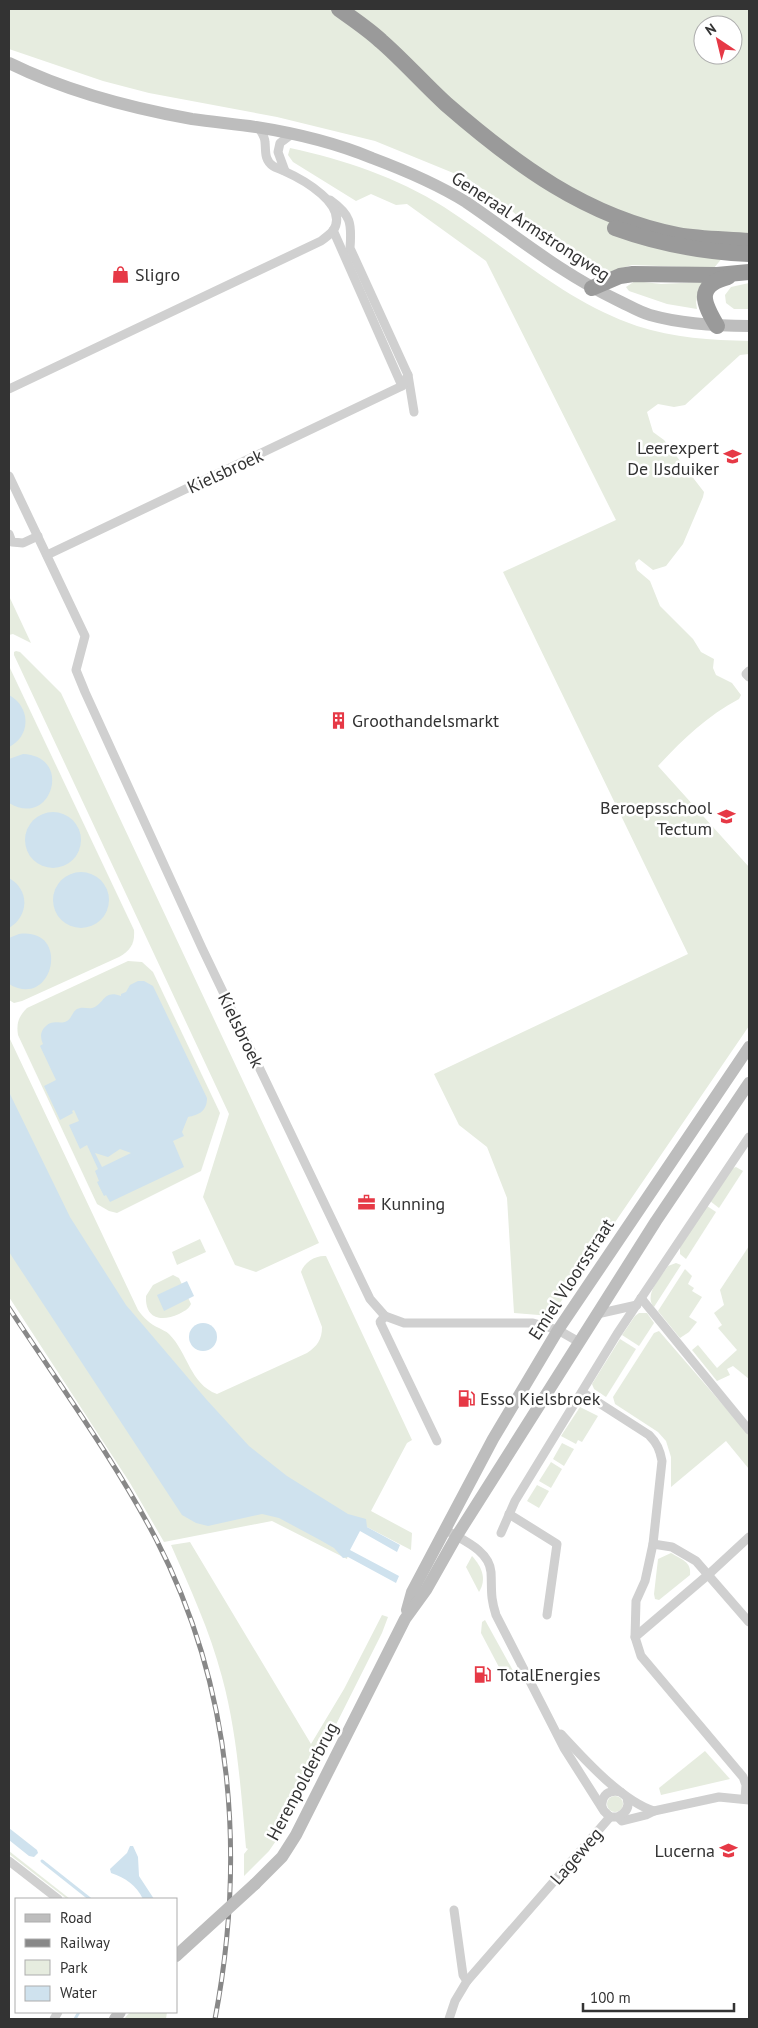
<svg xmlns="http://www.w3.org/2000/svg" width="758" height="2028" font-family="'PT Sans',sans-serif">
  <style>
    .green { fill: #e6ecdf; fill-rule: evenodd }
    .water { fill: #cfe2ee; fill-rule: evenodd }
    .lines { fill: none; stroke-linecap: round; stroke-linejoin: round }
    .stream { stroke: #cfe2ee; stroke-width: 3 }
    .street { stroke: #d0d0d0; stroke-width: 9 }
    .secondary { stroke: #bdbdbd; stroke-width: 12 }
    .highway { stroke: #9a9a9a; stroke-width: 16 }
    .rail-casing { stroke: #888; stroke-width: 5 }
    .rail { stroke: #fff; stroke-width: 3; stroke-dasharray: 9; stroke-linecap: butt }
    .secondary-bridge { stroke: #bdbdbd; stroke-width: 12 }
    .labels { text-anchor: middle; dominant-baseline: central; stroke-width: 5; stroke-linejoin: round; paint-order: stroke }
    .street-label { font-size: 18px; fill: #333; stroke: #fff }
    .poi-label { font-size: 18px; fill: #333; stroke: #fff; text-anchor: start }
  </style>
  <rect width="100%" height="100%" fill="#fff"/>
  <g class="green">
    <path d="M9,9H749V234L741,235L714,268L632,265L605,273L573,257L520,218L503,203L468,179L375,141L277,117L149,93L103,81L9,49ZM703,25H733V55H703Z"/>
    <path d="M290,148C345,160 396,177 444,207C508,248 564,301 637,326C674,338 711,340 749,341V354L740,355L685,405L674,407L658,404L647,412L653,432L664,440L704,492L703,497L683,544L666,566L653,570L639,559L635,563L637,570L650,581L660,606L693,639L701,652L714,659L713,668L716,675L732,683L741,695L739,699C707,716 682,740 658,766L749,867V1026L551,1316L514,1313L507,1198L487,1147L459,1125L434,1074L688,954L503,572L616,520L486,261L407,204L396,205L371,194L356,201L293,162L288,155Z"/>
    <path d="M635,281L661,284L702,282L696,302L697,309L667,304L629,291L626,287Z"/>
    <path d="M749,283V309H734L726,303L725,295L731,287Z"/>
    <path d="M9,596L31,643L13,634L9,635Z"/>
    <path d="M16,651L20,652L61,693L319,1243L256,1272L235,1265L203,1197L229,1114L14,655V652Z"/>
    <path d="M9,666L134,930C135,943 131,950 119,957L22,1001L14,1003L9,1000Z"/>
    <path d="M128,961L142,962L153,972L220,1113L201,1171L117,1213L109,1211L97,1204L18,1035C16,1023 19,1016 27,1008Z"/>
    <path d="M9,1037L138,1310C144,1318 150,1324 159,1328C162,1330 166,1331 169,1334C188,1353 190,1384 217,1394L307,1353C317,1346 322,1340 322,1327L301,1272C304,1262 316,1255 326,1256L412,1440L407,1443L371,1511L412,1533L411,1550L367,1527L202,1427L9,1134Z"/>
    <path d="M736,1167L743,1171L719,1208L710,1201L733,1168Z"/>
    <path d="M707,1206L716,1212L686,1259L680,1254V1247Z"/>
    <path d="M9,1234L269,1508L349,1550L347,1559L272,1521L164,1542L130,1483L9,1297Z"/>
    <path d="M200,1239L206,1252L177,1265L172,1252Z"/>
    <path d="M749,1246V1379L733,1366L727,1369L730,1375L717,1381L692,1350L698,1345L717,1368L737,1350L718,1328L722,1325L714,1313L724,1305L720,1290Z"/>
    <path d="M676,1263L681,1265L654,1307C643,1295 661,1277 668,1266Z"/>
    <path d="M685,1269L692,1276L688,1284L694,1288L692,1291L702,1297L689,1317L697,1322L689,1332L680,1338L658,1311Z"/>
    <path d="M173,1275L179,1278L191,1304C188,1310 184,1311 179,1314C161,1322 145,1319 146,1296L153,1285Z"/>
    <path d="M639,1313H647L654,1323L639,1346L622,1335L635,1316Z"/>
    <path d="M659,1331L749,1435V1469L726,1441L671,1487V1457L666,1441L658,1432L615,1404L613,1397L654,1333Z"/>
    <path d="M620,1339L636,1349L606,1397L594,1389L592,1384Z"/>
    <path d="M580,1407L598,1416L582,1442L578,1440L576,1444L561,1436Z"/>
    <path d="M562,1443L574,1449L564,1466L553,1459Z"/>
    <path d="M551,1462L562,1469L551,1488L539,1481Z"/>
    <path d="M537,1485L549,1491L539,1508L527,1501Z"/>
    <path d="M190,1542L311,1744L344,1689L382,1615L388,1617L382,1633L282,1832L269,1851L244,1876V1854L248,1849L246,1848C241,1791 237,1732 222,1677C210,1631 190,1588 171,1545Z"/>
    <path d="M671,1553C681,1559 692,1562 690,1575L659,1600L655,1599L654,1594L658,1559Z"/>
    <path d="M472,1556C482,1567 487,1579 479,1592L466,1567Z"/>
    <path d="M485,1620L516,1676L512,1677L501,1671L481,1633L482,1622Z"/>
    <path d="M705,1751L730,1779L661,1795L659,1788Z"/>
    <circle cx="615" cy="1804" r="8"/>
    <path d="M9,1851L70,1899H67L9,1854Z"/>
    <path d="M130,2012H167L166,2019H124Z"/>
  </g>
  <g class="water">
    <path d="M9,695C31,707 31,736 9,747Z"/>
    <path d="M23,754C74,756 51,829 9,803V759Z"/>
    <circle cx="53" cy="840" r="28"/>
    <circle cx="81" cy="900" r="28"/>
    <path d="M9,878C30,890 29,916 9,928Z"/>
    <path d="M19,934C72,927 53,1011 9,984V938Z"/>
    <path d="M138,981H144L153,986L207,1098C207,1111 199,1115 188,1117L182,1132L184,1136L173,1141L184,1167L110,1202L106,1195L104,1196L97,1182L99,1181L95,1171L98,1169L87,1145L80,1149L69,1125L79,1121L74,1110L72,1111L73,1113L60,1120L44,1086L56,1080L40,1046L43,1044C40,1037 40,1031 46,1026C53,1019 60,1025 67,1021C72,1018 72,1012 77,1009C83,1006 87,1009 92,1008C104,1005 103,989 121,996V994L126,992L130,985ZM120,1149L131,1153L102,1167L95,1153L108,1157Z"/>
    <path d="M9,1092L70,1217L126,1305L206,1399L249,1446L287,1476L348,1514L366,1519L367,1527L400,1545L397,1552L360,1531L350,1550L399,1576L396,1583L348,1557L343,1558L334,1548L320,1540L279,1518L262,1514L208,1526L196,1523L182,1515L9,1252Z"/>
    <path d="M187,1281L194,1296L164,1311L157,1295Z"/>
    <circle cx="203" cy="1337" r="14"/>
    <path d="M9,1828L37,1850L38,1853L34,1857L29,1856L9,1840Z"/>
    <path d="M130,1846H133L138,1857L139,1876L154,1899H143C136,1885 126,1878 111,1873L110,1869L127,1853Z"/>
  </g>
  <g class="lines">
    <g class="stream">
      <path d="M42,1861L90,1899"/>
      <path d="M75,2019L79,2012"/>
    </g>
    <g class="street">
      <path d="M285,171L278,152L280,143L292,134"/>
      <path d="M330,200C351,215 352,223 350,248L408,375L414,412"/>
      <path d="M333,230L402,386"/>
      <path d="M9,389L321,241C325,238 330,234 333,231C350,205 302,179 284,171C281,169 276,168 273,166C264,160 266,151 265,142C265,137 261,132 259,128"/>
      <path d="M9,476L85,636L76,670L85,692L202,948L370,1299L385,1316L404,1323H533L558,1330L579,1342"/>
      <path d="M9,534L12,542L23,543L38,536"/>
      <path d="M47,555L402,386L408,375"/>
      <path d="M749,671L746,674L749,677"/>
      <path d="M641,1298L749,1430"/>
      <path d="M597,1314L637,1305"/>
      <path d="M385,1316L380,1322L437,1441"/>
      <path d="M582,1392L649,1435C657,1443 660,1450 662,1461L653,1544L645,1581L636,1601L635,1637L641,1656L743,1777L746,1785L745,1799"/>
      <path d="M509,1514L557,1544L547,1615"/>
      <path d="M446,1530C462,1540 489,1550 491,1572C492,1589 490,1597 496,1615L564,1748L604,1811L610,1817"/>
      <path d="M501,1533L515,1501L617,1334L749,1137"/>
      <path d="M653,1544L672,1547L696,1561L749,1622"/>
      <path d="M635,1637L709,1574L749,1537"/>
      <path d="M561,1734C584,1759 622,1801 654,1811"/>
      <path d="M602,1807C601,1795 609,1789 621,1792"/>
      <path d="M610,1817H618L622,1821L646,1815L654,1811L719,1797L749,1800"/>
      <path d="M618,1817C626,1813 630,1807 627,1798"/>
      <path d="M9,1861L58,1899"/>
      <path d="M454,1910L463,1975L467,1981"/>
      <path d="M54,2019L58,2012"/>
      <path d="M449,2019L455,2001L467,1981L610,1817"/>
    </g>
    <g class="secondary">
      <path d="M9,63C66,91 130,108 192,119C213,122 235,124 256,127C294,133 336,143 372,158C404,170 437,184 466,202C516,236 562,274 617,300C628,305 639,312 650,315C682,324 717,326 749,326"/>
      <path d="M407,1610L412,1592L493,1439L558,1330L749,1047"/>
      <path d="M255,1884L282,1857L296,1835L405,1619L426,1590L456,1537L656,1221L749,1083"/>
      <path d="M115,2019L120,2012"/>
    </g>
    <g class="highway">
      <path d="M339,9C353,19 368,29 381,41C404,61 424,84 446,104C515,164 586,217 678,235C701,239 725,239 749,241"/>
      <path d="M615,228C659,244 703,252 749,254"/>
      <path d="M592,288L620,276L633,274L717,275L749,272"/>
      <path d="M717,326C704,304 694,286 728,277"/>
    </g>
    <defs>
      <path id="rail" d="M9,1308C59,1384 114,1459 156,1539C233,1688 246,1856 215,2019"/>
    </defs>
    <use href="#rail" class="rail-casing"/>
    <use href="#rail" class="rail"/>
    <path class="secondary-bridge" d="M176,1956L255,1884"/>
  </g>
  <defs>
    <symbol id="shop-bare" viewBox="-9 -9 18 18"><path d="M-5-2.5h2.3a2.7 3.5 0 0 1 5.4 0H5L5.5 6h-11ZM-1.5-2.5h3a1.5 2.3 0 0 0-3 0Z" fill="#e63946" stroke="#fff" stroke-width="2.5" paint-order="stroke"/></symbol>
    <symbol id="school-bare" viewBox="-9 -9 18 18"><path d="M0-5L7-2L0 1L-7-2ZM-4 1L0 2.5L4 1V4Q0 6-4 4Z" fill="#e63946" stroke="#fff" stroke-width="2.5" paint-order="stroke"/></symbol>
    <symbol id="building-bare" viewBox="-9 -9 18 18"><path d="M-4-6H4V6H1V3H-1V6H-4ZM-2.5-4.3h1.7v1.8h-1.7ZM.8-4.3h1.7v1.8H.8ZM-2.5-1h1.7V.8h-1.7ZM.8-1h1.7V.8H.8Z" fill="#e63946" stroke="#fff" stroke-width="2.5" paint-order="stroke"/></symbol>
    <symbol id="office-bare" viewBox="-9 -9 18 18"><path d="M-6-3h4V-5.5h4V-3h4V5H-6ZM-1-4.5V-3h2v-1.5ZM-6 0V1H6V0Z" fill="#e63946" stroke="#fff" stroke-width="2.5" paint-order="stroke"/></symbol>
    <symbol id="fuel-bare" viewBox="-9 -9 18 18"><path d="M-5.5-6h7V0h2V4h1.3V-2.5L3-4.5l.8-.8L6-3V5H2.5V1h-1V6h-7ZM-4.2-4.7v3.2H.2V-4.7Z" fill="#e63946" stroke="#fff" stroke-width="2.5" paint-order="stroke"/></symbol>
  </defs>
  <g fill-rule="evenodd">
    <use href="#shop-bare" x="108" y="262" width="25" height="25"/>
    <use href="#school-bare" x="720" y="444" width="25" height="25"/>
    <use href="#building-bare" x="326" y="708" width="25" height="25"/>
    <use href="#school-bare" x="714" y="804" width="25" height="25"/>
    <use href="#office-bare" x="354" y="1190" width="25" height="25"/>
    <use href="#fuel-bare" x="454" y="1386" width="25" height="25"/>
    <use href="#fuel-bare" x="470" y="1662" width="25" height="25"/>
    <use href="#school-bare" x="716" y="1838" width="25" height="25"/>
  </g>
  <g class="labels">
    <g class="street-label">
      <text transform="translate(531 226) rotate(33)">Generaal Armstrongweg</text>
      <text transform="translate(225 471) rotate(-25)">Kielsbroek</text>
      <text transform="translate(241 1030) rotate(64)">Kielsbroek</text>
      <text transform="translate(571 1279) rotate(-57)">Emiel Vloorsstraat</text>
      <text transform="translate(302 1781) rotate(-62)">Herenpolderbrug</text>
      <text transform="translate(576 1856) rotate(-49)">Lageweg</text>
    </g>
    <g class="poi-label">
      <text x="135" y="274">Sligro</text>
      <text x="719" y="447" text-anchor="end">Leerexpert<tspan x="719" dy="21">De IJsduiker</tspan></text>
      <text x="352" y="720">Groothandelsmarkt</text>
      <text x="712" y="807" text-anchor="end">Beroepsschool<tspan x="712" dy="21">Tectum</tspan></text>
      <text x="381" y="1203">Kunning</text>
      <text x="480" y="1398">Esso Kielsbroek</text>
      <text x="497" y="1674">TotalEnergies</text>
      <text x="715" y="1850" text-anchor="end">Lucerna</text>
    </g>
  </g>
  <rect width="758" height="2028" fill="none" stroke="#333333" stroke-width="20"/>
  <rect x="15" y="1898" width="162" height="115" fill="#ffffff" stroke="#adadad"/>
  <rect x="25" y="1914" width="25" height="8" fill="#bdbdbd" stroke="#adadad"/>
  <text x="60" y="1923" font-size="15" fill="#333333">Road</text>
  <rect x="25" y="1939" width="25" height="8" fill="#888888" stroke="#adadad"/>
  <text x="60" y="1948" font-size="15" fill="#333333">Railway</text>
  <rect x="25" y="1960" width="25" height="15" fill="#e6ecdf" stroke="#adadad"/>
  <text x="60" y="1973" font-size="15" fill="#333333">Park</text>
  <rect x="25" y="1986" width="25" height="15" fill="#cfe2ee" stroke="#adadad"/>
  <text x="60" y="1998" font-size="15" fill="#333333">Water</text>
  <g transform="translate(718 40) rotate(325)"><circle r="24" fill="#ffffff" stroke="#adadad"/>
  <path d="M0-4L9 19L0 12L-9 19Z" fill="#e63946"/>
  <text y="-8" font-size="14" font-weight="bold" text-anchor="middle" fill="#333333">N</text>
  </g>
  <path d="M583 2003v8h151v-8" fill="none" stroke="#333333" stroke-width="2.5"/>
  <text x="590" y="2003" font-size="15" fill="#333333" stroke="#ffffff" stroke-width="4" paint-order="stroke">100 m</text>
</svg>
